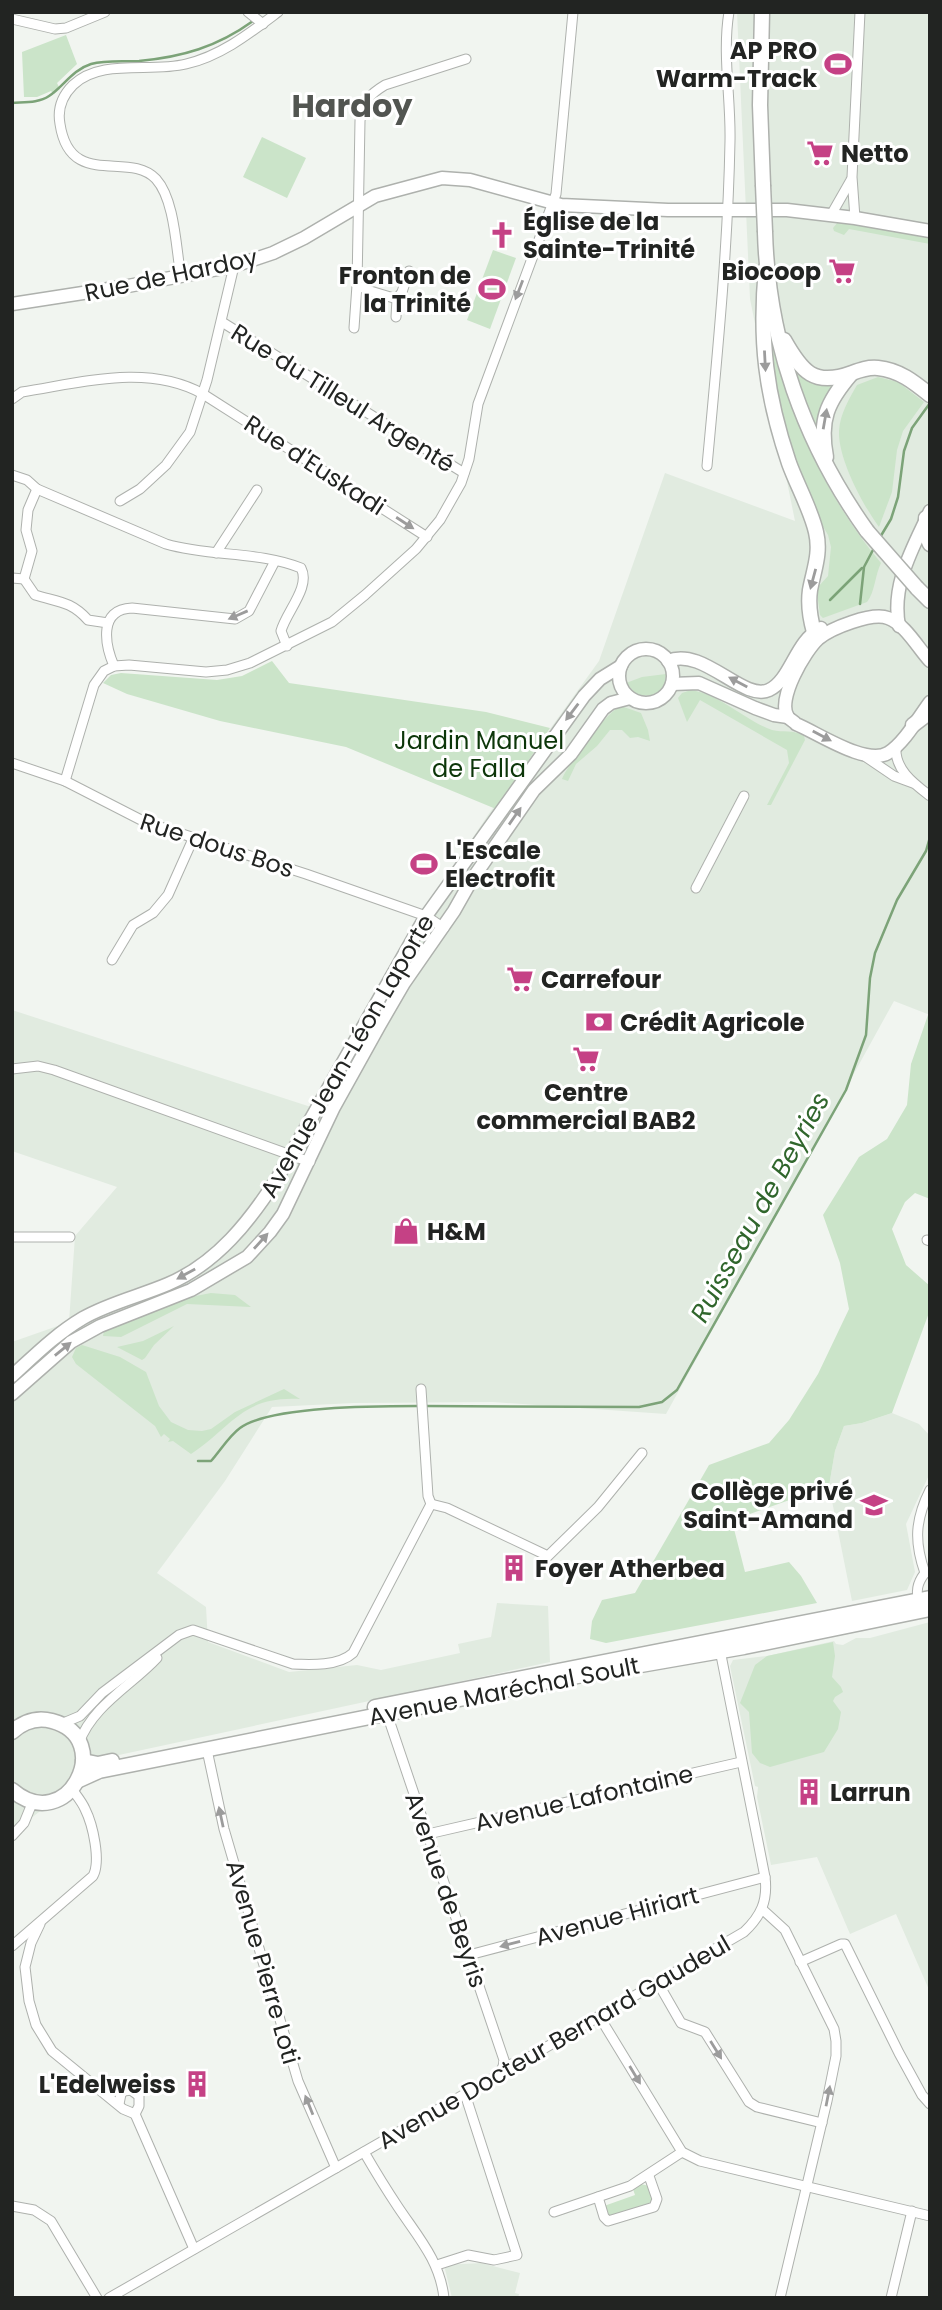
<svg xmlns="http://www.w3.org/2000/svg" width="942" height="2310" font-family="Poppins,sans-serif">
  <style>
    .built { fill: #e1ebe0 }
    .green { fill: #cbe4c9 }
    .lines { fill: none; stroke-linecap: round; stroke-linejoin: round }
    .stream { stroke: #7ca378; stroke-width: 2.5 }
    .street-casing { stroke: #aeb1ad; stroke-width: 11 }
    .secondary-casing { stroke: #aeb1ad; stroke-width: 15 }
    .primary-casing { stroke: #aeb1ad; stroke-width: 17 }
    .street { stroke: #fff; stroke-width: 9 }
    .secondary { stroke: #fff; stroke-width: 12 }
    .primary { stroke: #fff; stroke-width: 14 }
    .primary-bridge-casing { stroke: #aeb1ad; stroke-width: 17; stroke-linecap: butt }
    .primary-bridge { stroke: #fff; stroke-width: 14 }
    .oneway { fill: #9c9c9c }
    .labels { text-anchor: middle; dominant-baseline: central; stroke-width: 6; stroke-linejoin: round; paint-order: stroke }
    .poi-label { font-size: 24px; font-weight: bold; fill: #222422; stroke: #fff; text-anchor: start }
    .street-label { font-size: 24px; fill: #222422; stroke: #fff }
    .park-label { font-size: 24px; fill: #0c3609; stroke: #fff }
    .water-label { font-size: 26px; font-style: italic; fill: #30662c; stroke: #fff }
    .district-label { font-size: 32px; font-weight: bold; fill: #525551; stroke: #fff }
  </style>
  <rect width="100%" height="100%" fill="#f1f5f0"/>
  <g class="built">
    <path d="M737,12H930V1015L894,1001L666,1414L493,1402L354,1403L272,1407L225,1481L157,1573L206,1607L208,1642L289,1672L357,1665L381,1670L460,1653L458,1644L491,1637L497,1603L548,1606L550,1662L105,1758L88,1774L12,1833V1342L69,1322L75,1236L117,1187L12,1151V1010L311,1107L425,909L488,815L599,661L665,473L795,521L750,299Z"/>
    <path d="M892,1413L919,1424L930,1436V1473L906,1524L915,1572L907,1590L852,1601L829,1486L835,1451L844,1426L862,1423Z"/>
    <path d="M930,1622V1992L896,1914L850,1934L817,1857L771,1865L757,1797L758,1787L755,1786L730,1666L733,1660L767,1656L834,1641L836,1644L843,1645L856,1638H870Z"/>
    <path d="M481,2263L520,2273L515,2293L519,2294L518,2298H452L444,2265Z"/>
  </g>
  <g class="green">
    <path d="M66,35L77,64L57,83L60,89L54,94L51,91L37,97H24L22,52Z"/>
    <path d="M262,137L306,158L287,198L243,177Z"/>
    <path d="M838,222L930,236V244L849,229L844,235L834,231L833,228Z"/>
    <path d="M493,250L516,258L490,329L467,320Z"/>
    <path d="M767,320C787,408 822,493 881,563C875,575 875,592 867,602L823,618L820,615L817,593L818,587L828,576L831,547L828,535L817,516L792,453L774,394Z"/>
    <path d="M791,362L836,383L818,436Z"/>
    <path d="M878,377L898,382L924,402L903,431L897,450L892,492L879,527C863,505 838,459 839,431C840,414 849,399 857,385Z"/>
    <path d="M272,661L289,683L486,712L550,728L496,809L346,747L220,721L127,694L103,683L111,675L121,673L217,680L242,676Z"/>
    <path d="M666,674L664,688L653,696L637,695L626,683L642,677Z"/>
    <path d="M691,690C720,694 744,720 772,730C783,733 793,729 804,736L805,740L771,805H767L789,763L787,750L700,700L687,722L678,698L682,693Z"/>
    <path d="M621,706L641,713L648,730L650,741L638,737L630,738L622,730H610L597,746L576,764L568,781L562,779C568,764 606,712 621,706Z"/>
    <path d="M928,1015L930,1199L915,1193L905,1202L892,1229L906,1265L930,1286V1310L892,1413L862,1423L844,1426L835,1451L829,1486L744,1516L734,1529L745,1572L789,1562L801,1576L817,1603L606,1643L590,1639L592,1621L602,1600L635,1593L709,1465L769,1443L789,1420L818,1374L849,1309L840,1263L823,1215L859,1157L887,1139L907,1105L911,1064Z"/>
    <path d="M211,1293L235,1295L251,1307L187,1304L121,1337L103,1336L104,1331C138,1317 173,1299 211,1293Z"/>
    <path d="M174,1326L154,1345L145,1358L142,1360L117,1347L143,1341Z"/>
    <path d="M82,1345L120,1357L146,1372L159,1406L171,1422L188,1430L202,1431L211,1429L235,1412L284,1389L300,1399C242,1396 233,1426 191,1454L173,1441L168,1442L170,1439L164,1434L161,1437L155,1426L76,1364L72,1357L76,1348Z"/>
    <path d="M833,1642L835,1656L832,1677L841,1687L843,1692L835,1697L833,1701L841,1712L838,1729L824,1752L770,1767L760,1763L752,1753L749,1712L740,1703L755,1665L767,1656Z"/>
    <path d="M641,2184L649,2186L654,2196L651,2203L609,2219L604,2206L635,2195L633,2189Z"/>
  </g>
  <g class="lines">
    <g class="stream">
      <path d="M12,103C24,102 39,103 49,96C64,86 72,70 91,64C106,60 122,62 139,61C182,57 217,47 253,21"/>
      <path d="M879,539L891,519L898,497L904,451L912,428L930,403"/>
      <path d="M830,600L862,568"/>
      <path d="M860,604L864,567L874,548"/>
      <path d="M425,1406L639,1407L662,1402L677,1390L846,1090L866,1035L870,978L875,953L897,900L926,851L930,837"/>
      <path d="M198,1461H211C220,1451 229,1436 240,1428C270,1406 378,1406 418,1406"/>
    </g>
    <defs>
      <g id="street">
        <path d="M248,12L263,24"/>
        <path d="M12,19L55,29L66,28L105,12"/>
        <path d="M831,215L851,180"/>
        <path d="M855,218L852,177L860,12"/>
        <path d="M409,271L402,292L397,299L367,290L357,285L360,121C362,102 370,94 385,85L466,59"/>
        <path d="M181,277C176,249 175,200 156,179C129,150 70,190 60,124C57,108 62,96 73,85C101,58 150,73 186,64C221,56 250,33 278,12"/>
        <path d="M396,317L397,299"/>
        <path d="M222,322L464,473"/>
        <path d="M354,328L357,285"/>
        <path d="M12,399L22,392C81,383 147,363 203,394L427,537"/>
        <path d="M707,466C717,358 728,249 730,141C731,98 722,54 729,12"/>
        <path d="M12,475L27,480L37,489L166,544C210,557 259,551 301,568C311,587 286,612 281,631L287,646"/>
        <path d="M120,501L140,489L166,465L190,432L207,380L234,266"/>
        <path d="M216,553L257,490"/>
        <path d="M12,578L24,579"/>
        <path d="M24,579L35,595C58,602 71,601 88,620L108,623"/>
        <path d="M24,579L32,551L26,530L28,510L37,489"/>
        <path d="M114,666C105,645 98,609 132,608L235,619L249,611L275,561"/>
        <path d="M896,746C894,769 913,783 930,796"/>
        <path d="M866,757L894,776L913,783"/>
        <path d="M12,763L65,781L145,822L306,874L426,916L444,928"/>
        <path d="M65,781L94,685L104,671L114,666L129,665L206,672L227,670L250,663L332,622L365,595L416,549L440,520L461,483L469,459L478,404L556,194L573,12"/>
        <path d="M696,888L744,796"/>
        <path d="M112,960L133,925L153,913L168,895L193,839"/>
        <path d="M12,1069L38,1066L54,1070L310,1162"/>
        <path d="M12,1237H70"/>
        <path d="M927,1240L930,1241"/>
        <path d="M431,1504L447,1508L548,1556L598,1507L642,1453"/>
        <path d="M925,1573C914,1542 915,1520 930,1490"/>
        <path d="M920,1603C915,1592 917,1583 925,1573"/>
        <path d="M387,1714L504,2060L503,2067"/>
        <path d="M61,1724L80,1716L102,1693L179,1635L193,1630L293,1664C311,1665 339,1666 353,1653L431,1504L428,1496L421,1389"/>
        <path d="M79,1743C92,1706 132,1685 157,1658"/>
        <path d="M207,1750L224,1829L298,2081L336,2168"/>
        <path d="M428,1834L741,1762"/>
        <path d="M12,1836L24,1823L33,1801"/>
        <path d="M762,1909L785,1930L834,2029L836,2041V2056L827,2101L780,2298"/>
        <path d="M40,1924L31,1943L25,1967L29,2001L36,2025L52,2051L123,2109L135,2114"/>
        <path d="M12,1946L93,1876C101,1861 93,1825 85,1809C82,1802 76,1795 72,1789"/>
        <path d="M469,1955L765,1877"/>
        <path d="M800,1962L841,1944H845L899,2053L922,2095L930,2104"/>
        <path d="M658,1983L681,2023L705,2032L749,2102L757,2107L822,2123"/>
        <path d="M599,2016L682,2152L700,2161L930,2216"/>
        <path d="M119,2104L121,2094L124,2091L131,2090L139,2096V2106L135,2114L194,2249"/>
        <path d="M364,2152C375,2171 386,2189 398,2207C418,2237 440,2261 444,2298"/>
        <path d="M598,2197L604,2217L608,2221L654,2207L657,2199L649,2176"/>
        <path d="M12,2206L34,2210L51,2221L97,2298"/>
        <path d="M554,2212L630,2186L682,2152"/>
        <path d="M437,2265L468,2255L494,2260L517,2255L465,2094"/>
        <path d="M109,2298L498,2075L503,2067L526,2059L744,1932C761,1916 768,1901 765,1877L720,1650"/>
        <path d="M891,2298L912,2211"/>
      </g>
      <g id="secondary">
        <path d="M12,304L128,286L234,266L273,253L304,238L375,196L442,178L470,180L561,205L668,210H787L855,218L930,231"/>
        <path d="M899,626C891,584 913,548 930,511"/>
        <circle cx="646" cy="676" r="27"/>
        <path d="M668,661C703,646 743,702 769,690C791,680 795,641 821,628"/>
        <path d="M930,661C918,648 905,624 888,618C872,612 831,628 818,639C805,651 776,700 788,717C790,720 794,721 796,724C818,733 866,766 888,753C905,742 918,718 930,702"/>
        <path d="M672,684L699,683L755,708L774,715L788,717"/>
        <path d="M12,1376C35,1355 56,1334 83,1318C109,1303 140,1296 168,1284C217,1263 250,1221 278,1177L426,916L584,696L600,679L621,666"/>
        <path d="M12,1394L71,1342L100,1326L191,1290L247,1257L270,1232L283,1214L334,1107L379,1026L404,983L454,911L471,881L534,790L571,754L603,709L611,703L630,698"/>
      </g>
      <g id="primary">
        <path d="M762,12L760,105L763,185"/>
        <path d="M765,232C768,341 804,443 867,531"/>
        <path d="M766,268C759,340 766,395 789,463C797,485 811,510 816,532C821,553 814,569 810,590C808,604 810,618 814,632"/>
        <path d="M784,340C802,372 814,387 852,373C860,370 868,367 878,368C899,370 914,382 930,395"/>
        <path d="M826,457C819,420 827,402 851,374"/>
        <path d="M926,518L927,537L930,544"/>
        <path d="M917,588L930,601"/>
        <path d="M913,725L930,712"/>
        <path d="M375,1707L930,1598"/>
        <path d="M12,1732C23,1722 37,1717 52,1721C117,1738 68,1838 12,1790"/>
        <path d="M83,1761L98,1764L112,1761"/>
        <path d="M79,1780L99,1771L549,1681L744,1647L930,1609"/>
      </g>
    </defs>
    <use href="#street" class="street-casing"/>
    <use href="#secondary" class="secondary-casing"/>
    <use href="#primary" class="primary-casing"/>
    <use href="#street" class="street"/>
    <use href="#secondary" class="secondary"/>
    <use href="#primary" class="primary"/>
    <defs>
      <g id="primary-bridge">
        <path d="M763,185L765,232"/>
        <path d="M867,531L917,588"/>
      </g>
    </defs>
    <use href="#primary-bridge" class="primary-bridge-casing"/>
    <use href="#primary-bridge" class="primary-bridge"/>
  </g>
  <defs><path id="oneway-solid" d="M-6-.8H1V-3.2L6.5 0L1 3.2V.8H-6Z" transform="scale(1.75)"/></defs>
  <g class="oneway">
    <use href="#oneway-solid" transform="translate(519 290) rotate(111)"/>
    <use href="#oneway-solid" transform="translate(765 361) rotate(87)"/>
    <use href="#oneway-solid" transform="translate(825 419) rotate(-80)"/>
    <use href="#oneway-solid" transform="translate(405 523) rotate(33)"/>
    <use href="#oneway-solid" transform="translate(813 579) rotate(105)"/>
    <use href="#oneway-solid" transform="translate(238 615) rotate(157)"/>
    <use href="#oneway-solid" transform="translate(738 682) rotate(-152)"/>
    <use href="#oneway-solid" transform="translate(572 712) rotate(127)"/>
    <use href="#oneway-solid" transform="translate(822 736) rotate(28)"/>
    <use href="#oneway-solid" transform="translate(515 816) rotate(-55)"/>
    <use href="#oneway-solid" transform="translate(261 1241) rotate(-48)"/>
    <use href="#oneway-solid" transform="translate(186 1274) rotate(151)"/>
    <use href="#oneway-solid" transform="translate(63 1349) rotate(-39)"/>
    <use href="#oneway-solid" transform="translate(221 1817) rotate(-102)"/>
    <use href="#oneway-solid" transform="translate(510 1944) rotate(165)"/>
    <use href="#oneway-solid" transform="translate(716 2050) rotate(58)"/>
    <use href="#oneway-solid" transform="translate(635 2075) rotate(59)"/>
    <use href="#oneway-solid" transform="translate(828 2096) rotate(-79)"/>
    <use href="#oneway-solid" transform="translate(309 2105) rotate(-112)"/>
  </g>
  <defs>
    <symbol id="stadium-bare" viewBox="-9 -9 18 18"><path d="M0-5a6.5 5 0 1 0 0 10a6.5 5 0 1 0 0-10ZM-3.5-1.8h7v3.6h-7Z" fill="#c54185" stroke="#fff" stroke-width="2.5" paint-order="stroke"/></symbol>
    <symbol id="supermarket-bare" viewBox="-9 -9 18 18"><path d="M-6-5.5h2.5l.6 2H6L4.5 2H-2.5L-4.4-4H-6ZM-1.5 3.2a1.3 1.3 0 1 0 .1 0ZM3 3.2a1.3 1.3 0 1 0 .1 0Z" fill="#c54185" stroke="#fff" stroke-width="2.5" paint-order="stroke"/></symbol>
    <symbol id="church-bare" viewBox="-9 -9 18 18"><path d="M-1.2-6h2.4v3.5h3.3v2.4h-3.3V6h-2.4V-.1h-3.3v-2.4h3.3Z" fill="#c54185" stroke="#fff" stroke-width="2.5" paint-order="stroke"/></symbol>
    <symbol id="bank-bare" viewBox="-9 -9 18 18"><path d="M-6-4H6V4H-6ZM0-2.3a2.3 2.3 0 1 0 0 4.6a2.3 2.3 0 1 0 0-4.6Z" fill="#c54185" stroke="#fff" stroke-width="2.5" paint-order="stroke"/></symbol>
    <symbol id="shop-bare" viewBox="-9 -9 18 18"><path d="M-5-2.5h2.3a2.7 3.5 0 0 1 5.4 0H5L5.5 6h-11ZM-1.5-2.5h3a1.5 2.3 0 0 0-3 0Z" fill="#c54185" stroke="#fff" stroke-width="2.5" paint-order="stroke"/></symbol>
    <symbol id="school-bare" viewBox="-9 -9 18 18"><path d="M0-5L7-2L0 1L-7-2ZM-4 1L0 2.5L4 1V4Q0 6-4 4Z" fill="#c54185" stroke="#fff" stroke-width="2.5" paint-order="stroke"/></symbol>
    <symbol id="building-bare" viewBox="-9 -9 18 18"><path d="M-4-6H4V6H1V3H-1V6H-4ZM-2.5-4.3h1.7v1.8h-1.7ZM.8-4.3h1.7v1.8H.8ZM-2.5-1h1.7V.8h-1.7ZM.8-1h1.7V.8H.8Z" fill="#c54185" stroke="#fff" stroke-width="2.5" paint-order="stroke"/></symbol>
  </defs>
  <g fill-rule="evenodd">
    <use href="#stadium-bare" x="819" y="45" width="38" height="38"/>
    <use href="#supermarket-bare" x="801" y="134" width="38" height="38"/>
    <use href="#church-bare" x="483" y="216" width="38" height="38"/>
    <use href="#supermarket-bare" x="823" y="252" width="38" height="38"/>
    <use href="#stadium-bare" x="473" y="270" width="38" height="38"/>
    <use href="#stadium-bare" x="405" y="845" width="38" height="38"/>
    <use href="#supermarket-bare" x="501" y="960" width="38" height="38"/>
    <use href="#bank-bare" x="580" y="1003" width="38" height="38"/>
    <use href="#supermarket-bare" x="567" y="1040" width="38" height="38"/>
    <use href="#shop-bare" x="387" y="1212" width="38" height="38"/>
    <use href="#school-bare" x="855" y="1486" width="38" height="38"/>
    <use href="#building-bare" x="495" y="1549" width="38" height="38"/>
    <use href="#building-bare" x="790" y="1773" width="38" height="38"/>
    <use href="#building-bare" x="178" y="2065" width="38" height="38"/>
  </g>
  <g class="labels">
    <g class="poi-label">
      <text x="817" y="50" text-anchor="end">AP PRO<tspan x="817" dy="28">Warm-Track</tspan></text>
      <text x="841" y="153">Netto</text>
      <text x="523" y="221">Église de la<tspan x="523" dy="28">Sainte-Trinité</tspan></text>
      <text x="821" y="271" text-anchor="end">Biocoop</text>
      <text x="471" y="275" text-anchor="end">Fronton de<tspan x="471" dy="28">la Trinité</tspan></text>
      <text x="445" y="850">L'Escale<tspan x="445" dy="28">Electrofit</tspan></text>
      <text x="541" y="979">Carrefour</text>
      <text x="620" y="1022">Crédit Agricole</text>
      <text x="586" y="1092" text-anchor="middle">Centre<tspan x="586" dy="28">commercial BAB2</tspan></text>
      <text x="427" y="1231">H&amp;M</text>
      <text x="853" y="1491" text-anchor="end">Collège privé<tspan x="853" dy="28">Saint-Amand</tspan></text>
      <text x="535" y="1568">Foyer Atherbea</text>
      <text x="830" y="1792">Larrun</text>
      <text x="176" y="2084" text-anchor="end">L'Edelweiss</text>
    </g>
    <g class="street-label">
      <text transform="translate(171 275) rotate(-12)">Rue de Hardoy</text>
      <text transform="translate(343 398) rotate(32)">Rue du Tilleul Argenté</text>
      <text transform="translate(315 465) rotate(33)">Rue d'Euskadi</text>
      <text transform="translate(217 845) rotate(18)">Rue dous Bos</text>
      <text transform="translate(347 1056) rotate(-60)">Avenue Jean-Léon Laporte</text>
      <text transform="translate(504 1691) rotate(-11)">Avenue Maréchal Soult</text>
      <text transform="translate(584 1798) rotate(-13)">Avenue Lafontaine</text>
      <text transform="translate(446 1890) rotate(71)">Avenue de Beyris</text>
      <text transform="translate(617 1916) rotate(-15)">Avenue Hiriart</text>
      <text transform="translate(263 1962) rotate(74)">Avenue Pierre Loti</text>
      <text transform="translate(554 2042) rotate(-30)">Avenue Docteur Bernard Gaudeul</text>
    </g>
    <g class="park-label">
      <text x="479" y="740">Jardin Manuel<tspan x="479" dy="28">de Falla</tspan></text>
    </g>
    <g class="water-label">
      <text transform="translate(760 1207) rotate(-61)">Ruisseau de Beyries</text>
    </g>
    <g class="district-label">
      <text x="352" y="105">Hardoy</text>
    </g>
  </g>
  <rect width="942" height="2310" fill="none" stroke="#222422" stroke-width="28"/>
</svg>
